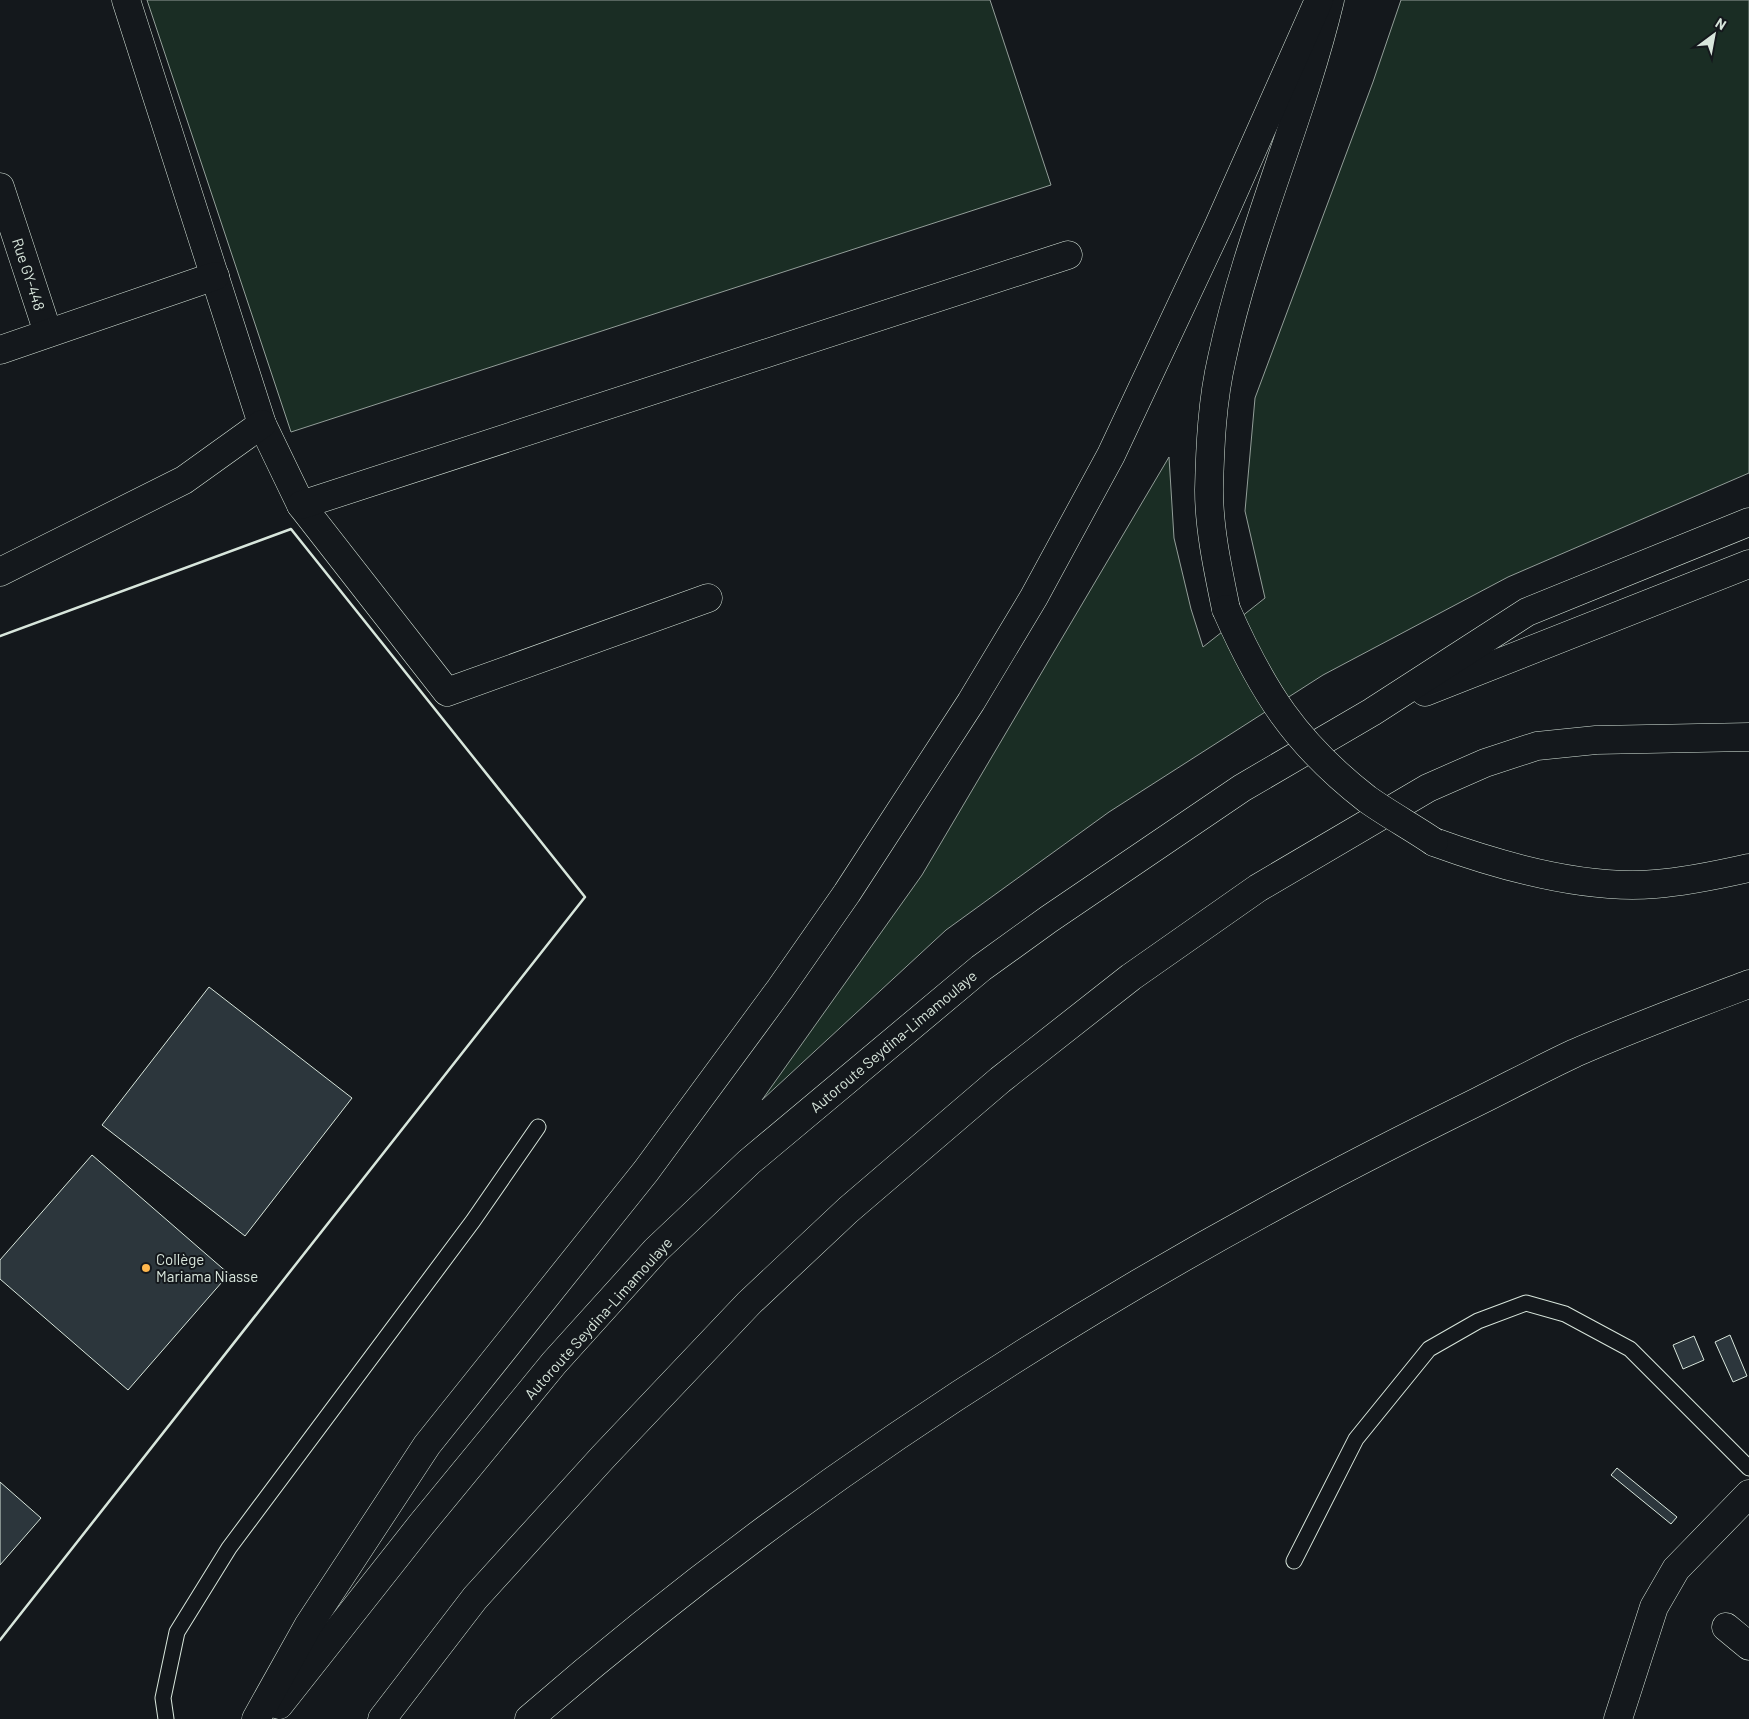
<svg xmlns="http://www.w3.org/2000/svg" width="1749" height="1719" font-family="Barlow,sans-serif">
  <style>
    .green { fill: #1a2d24; stroke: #939e99 }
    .building { fill: #2c363c; stroke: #d8e6dc }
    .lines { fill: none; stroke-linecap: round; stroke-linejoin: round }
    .service-casing { stroke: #d8e6dc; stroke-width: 17 }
    .minor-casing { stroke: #d8e6dc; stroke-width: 29 }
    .trunk-casing { stroke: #d8e6dc; stroke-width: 29 }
    .motorway-casing { stroke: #d8e6dc; stroke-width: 29 }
    .service { stroke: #14181c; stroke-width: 15 }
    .minor { stroke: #14181c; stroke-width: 28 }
    .trunk { stroke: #14181c; stroke-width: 28 }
    .motorway { stroke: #14181c; stroke-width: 28 }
    .trunk-bridge-casing { stroke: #d8e6dc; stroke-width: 29; stroke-linecap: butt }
    .trunk-bridge { stroke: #14181c; stroke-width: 28 }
    .wall { stroke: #d8e6dc; stroke-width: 2.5 }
    .poi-dot { fill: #ffb74d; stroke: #14181c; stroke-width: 2 }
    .labels { text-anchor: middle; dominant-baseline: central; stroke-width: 4; stroke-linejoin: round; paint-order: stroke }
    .street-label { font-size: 15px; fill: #d8e6dc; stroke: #14181c }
    .poi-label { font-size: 15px; fill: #d8e6dc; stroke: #14181c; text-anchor: start }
  </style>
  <rect width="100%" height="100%" fill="#14181c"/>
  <g class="green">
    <path d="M147,0H990L1051,185L291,432Z"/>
    <path d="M1401,0H1749V473L1508,577L1323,675L1109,812L946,930L762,1100L922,875L1169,457L1174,538L1191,609L1203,647L1265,598L1245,511L1255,398L1373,82Z"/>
  </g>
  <g class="building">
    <path d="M209,987L352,1098L245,1236L102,1125Z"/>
    <path d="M92,1155L229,1274L128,1390L0,1279V1260Z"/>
    <path d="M1730,1335L1747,1376L1733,1382L1715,1342Z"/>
    <path d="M1694,1336L1704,1360L1683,1369L1673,1345Z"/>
    <path d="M1617,1468L1677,1517L1671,1524L1611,1475Z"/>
    <path d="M0,1482L41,1518L0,1565Z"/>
  </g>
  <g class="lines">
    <defs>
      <g id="service">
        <path d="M1294,1561L1356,1439L1429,1349L1478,1321L1526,1303L1565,1314L1630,1349L1749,1468"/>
        <path d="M166,1719L163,1698L177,1632L229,1548L473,1221L538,1127"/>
      </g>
      <g id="minor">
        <path d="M126,0L262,424L301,505L447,692L708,598"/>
        <path d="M0,187L48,333"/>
        <path d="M0,350L215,276"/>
        <path d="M301,505L1068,255"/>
        <path d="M0,572L184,480L262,424"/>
        <path d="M1726,1627L1749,1646"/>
        <path d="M1618,1719L1654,1607L1676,1569L1749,1494"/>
      </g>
      <g id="trunk">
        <path d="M1226,609C1218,570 1209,529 1209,490C1210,446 1212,401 1222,358C1248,236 1301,121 1330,0"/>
        <path d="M1434,842C1500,866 1584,890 1655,884C1686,882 1718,875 1749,868"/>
      </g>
      <g id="motorway">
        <path d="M1425,692L1749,564"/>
        <path d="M279,1705L421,1525L554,1363L656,1250L749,1162L981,968L1049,919L1242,788L1372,712L1527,612L1749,522"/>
        <path d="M256,1719L308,1626L427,1445L646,1171L780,989L847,893L971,702L1034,597L1111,455L1218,227L1319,0"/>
        <path d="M382,1719L475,1598L603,1457L749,1303L848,1210L1000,1080L1131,977L1258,888L1428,788L1485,763L1537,746L1596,740L1749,737"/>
        <path d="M529,1719C756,1522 1004,1354 1268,1210C1337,1172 1408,1136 1479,1101C1511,1085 1543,1068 1575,1053C1632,1028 1691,1006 1749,984"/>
      </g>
    </defs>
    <use href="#service" class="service-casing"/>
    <use href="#minor" class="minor-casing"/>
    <use href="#trunk" class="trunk-casing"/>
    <use href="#motorway" class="motorway-casing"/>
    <use href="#service" class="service"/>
    <use href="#minor" class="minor"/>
    <use href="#trunk" class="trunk"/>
    <use href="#motorway" class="motorway"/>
    <defs>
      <path id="trunk-bridge" d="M1226,609C1262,691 1295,743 1367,799C1388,814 1412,827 1434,842"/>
    </defs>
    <use href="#trunk-bridge" class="trunk-bridge-casing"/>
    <use href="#trunk-bridge" class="trunk-bridge"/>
    <path class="wall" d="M0,636L291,529L585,897L0,1640"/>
  </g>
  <circle class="poi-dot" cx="146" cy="1268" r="5"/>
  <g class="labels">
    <g class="street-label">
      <text transform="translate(29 274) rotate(72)">Rue GY-448</text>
      <text transform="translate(893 1041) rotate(-40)">Autoroute Seydina-Limamoulaye</text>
      <text transform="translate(598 1318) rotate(-48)">Autoroute Seydina-Limamoulaye</text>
    </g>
    <g class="poi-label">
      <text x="156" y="1259">Collège<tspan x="156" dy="17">Mariama Niasse</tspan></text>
    </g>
  </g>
  <g transform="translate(1714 35) rotate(32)" stroke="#14181c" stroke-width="4" paint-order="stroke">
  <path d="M0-4L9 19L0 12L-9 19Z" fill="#d8e6dc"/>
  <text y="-8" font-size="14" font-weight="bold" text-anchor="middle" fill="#d8e6dc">N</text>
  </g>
</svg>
